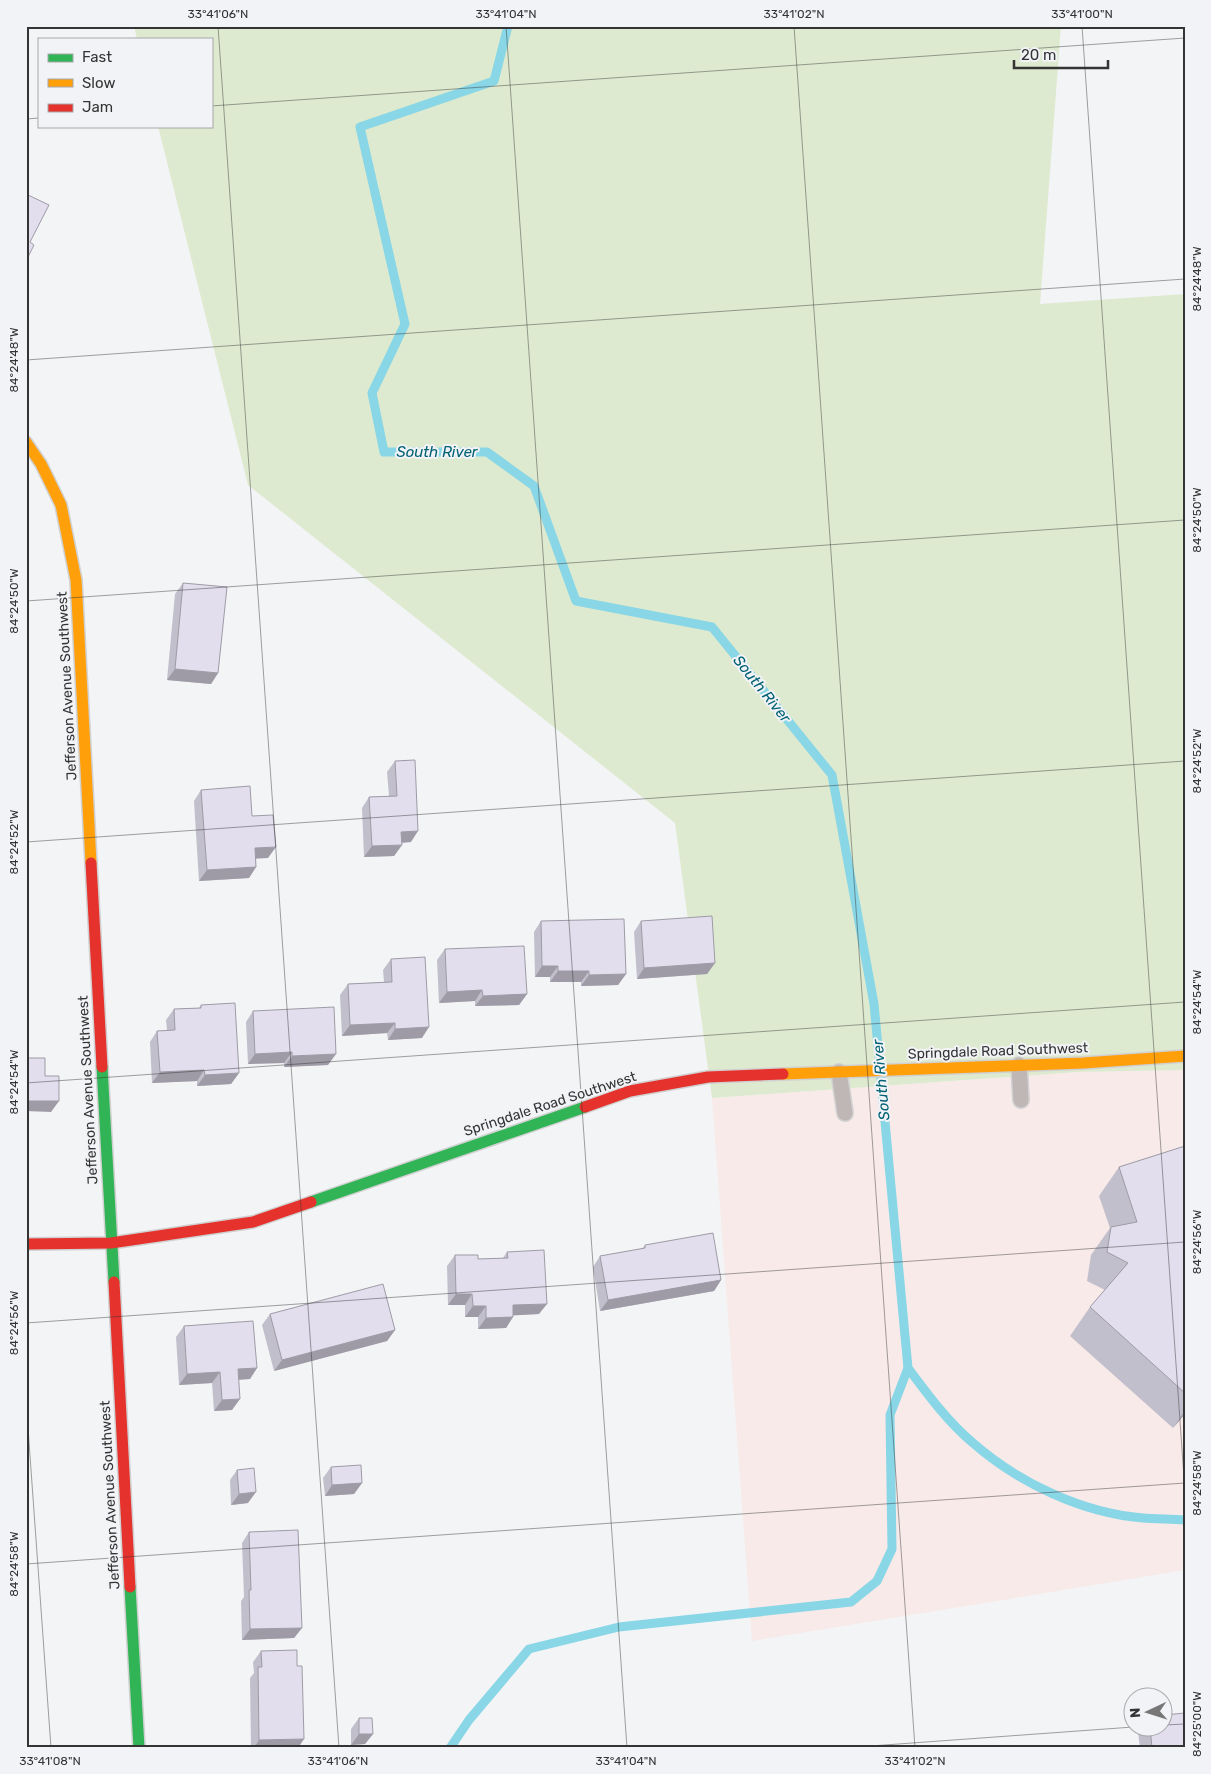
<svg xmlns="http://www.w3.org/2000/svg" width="1211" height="1774" font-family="Rubik,sans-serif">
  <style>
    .commercial { fill: #f8eae8 }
    .green { fill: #deeacf }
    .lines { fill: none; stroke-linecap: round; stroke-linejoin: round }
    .stream { stroke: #88d6e6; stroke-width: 9 }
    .lane-casing { stroke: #d1d1d2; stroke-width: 18 }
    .fast-casing { stroke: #d1d1d2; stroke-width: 14 }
    .slow-casing { stroke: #d1d1d2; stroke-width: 14 }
    .jam-casing { stroke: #d1d1d2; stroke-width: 14 }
    .lane { stroke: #bfb6b6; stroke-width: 15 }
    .fast { stroke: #30b455; stroke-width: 11 }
    .slow { stroke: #ff9f0a; stroke-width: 11 }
    .jam { stroke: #e5322d; stroke-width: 11 }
    .wall { fill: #c2bfcc }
    .shaded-wall { fill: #9e9ba6 }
    .building { fill: #e2deed; stroke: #9e9ba6 }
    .ticks { fill: none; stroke: #343435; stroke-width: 1; stroke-opacity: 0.45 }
    .labels { text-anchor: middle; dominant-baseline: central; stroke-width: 4; stroke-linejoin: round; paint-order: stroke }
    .street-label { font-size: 14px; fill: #343435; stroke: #f2f3f6 }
    .water-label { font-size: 15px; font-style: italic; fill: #006273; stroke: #f2f3f6 }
    .neatline { fill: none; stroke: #343435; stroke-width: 2 }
    .ticks-label { font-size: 12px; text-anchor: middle; fill: #343435 }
  </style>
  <rect width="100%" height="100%" fill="#f3f4f5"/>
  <path class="commercial" d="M1185,1070V1570L752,1641L712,1098L1078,1072Z"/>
  <path class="green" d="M134,26H1061L1040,304L1185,294V1070L1078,1072L712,1098L675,823L248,485L158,126H211V39H137Z"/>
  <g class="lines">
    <g class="stream">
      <path d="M508,26L494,81L360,127L405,324L372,393L384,452H487L534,486L576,601L712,627L832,775L874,1004L908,1368C928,1395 948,1422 973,1443C1019,1483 1082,1513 1143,1518C1157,1519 1171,1519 1185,1520"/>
      <path d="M450,1748L469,1720L529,1649L619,1627L851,1602L877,1581L892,1549L890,1415L908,1368"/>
    </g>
    <defs>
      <g id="lane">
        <path d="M1019,1065L1021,1100"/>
        <path d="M839,1072L845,1113"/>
      </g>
      <g id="fast">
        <path d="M102,1067L114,1282"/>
        <path d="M311,1202L585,1107"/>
        <path d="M130,1587L139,1748"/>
      </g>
      <g id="slow">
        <path d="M26,442L41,464L61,505L76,580L91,863"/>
        <path d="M783,1074L1083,1063L1185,1056"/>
      </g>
      <g id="jam">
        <path d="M91,863L102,1067"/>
        <path d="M585,1107L630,1091L708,1077L783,1074"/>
        <path d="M26,1244L111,1243L253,1222L311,1202"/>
        <path d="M114,1282L130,1587"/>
      </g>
    </defs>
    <use href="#lane" class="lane-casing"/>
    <use href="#fast" class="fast-casing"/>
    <use href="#slow" class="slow-casing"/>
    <use href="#jam" class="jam-casing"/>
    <use href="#lane" class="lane"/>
    <use href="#fast" class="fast"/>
    <use href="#slow" class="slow"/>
    <use href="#jam" class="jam"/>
  </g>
  <g class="wall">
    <path d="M183,583L218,673L211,684L167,680L175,594Z"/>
    <path d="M395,761L411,842L402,843V845L394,856L364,857L362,808L369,797L389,796L387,772Z"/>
    <path d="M201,790L252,816L268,858H256V867L249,878L199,881L194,801Z"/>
    <path d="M541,921L626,974L618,985L581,986V982H550V977H535L534,932Z"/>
    <path d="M641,921L715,963L707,974L637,979L634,932Z"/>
    <path d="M445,949L527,994L519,1005L475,1006V1001L439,1003L437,960Z"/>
    <path d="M391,959L422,1038L388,1040L387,1033L342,1036L340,995L348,984L384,982L383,970Z"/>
    <path d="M201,1005L239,1073L231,1084L197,1086V1081L152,1083L150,1042L157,1031L167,1030L166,1020L174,1009L199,1008Z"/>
    <path d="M253,1011L328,1065L284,1067V1063L248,1064L246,1022Z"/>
    <path d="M1185,1146V1414L1173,1428L1070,1336L1090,1307L1105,1290L1087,1281L1091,1255L1110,1228L1099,1196L1119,1167Z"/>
    <path d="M645,1245L721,1280L714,1291L600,1311L593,1267L600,1256L642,1249Z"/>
    <path d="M507,1252L539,1314L513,1315V1317L506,1328L478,1329V1317H465V1305H448L447,1266L455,1255L478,1259L503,1258Z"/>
    <path d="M270,1314L395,1330L387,1341L274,1371L262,1325Z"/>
    <path d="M184,1326L257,1368L250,1379L238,1380L232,1410L214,1411L212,1383L179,1385L176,1337Z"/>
    <path d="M331,1467L362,1483L354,1494L325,1496L323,1478Z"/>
    <path d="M237,1470L248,1503L231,1505L230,1480Z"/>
    <path d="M249,1532L302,1628L294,1638L242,1640L241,1601L244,1597L242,1543Z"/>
    <path d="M261,1651L298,1748H251L250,1678L254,1673L253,1662Z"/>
    <path d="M359,1718L373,1734L365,1744L351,1745V1729Z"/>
    <path d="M1142,1726H1164L1185,1748H1140L1138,1732Z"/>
  </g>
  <g class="shaded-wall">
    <path d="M175,669L218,673L211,684L167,680Z"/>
    <path d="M418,831L411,842L394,843L401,832Z"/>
    <path d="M402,845L394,856L364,857L372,846Z"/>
    <path d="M276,847L268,858L247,859L255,848Z"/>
    <path d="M256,867L249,878L199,881L207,870Z"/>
    <path d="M715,963L707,974L637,979L644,968Z"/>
    <path d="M542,966H558L550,977H535Z"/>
    <path d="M558,971H589L581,982H550Z"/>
    <path d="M626,974L618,985L581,986L589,975Z"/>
    <path d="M482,990L475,1001L439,1003L447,992Z"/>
    <path d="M527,994L519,1005L475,1006L483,996Z"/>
    <path d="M395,1023L387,1033L342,1036L350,1025Z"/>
    <path d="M429,1027L422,1038L388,1040L395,1029Z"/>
    <path d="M292,1052L284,1063L248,1064L255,1054Z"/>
    <path d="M336,1054L328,1065L284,1067L292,1056Z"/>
    <path d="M204,1070L197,1081L152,1083L160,1072Z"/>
    <path d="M239,1073L231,1084L197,1086L205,1075Z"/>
    <path d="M26,1101H59L51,1112L26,1111Z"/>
    <path d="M721,1280L714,1291L600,1311L608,1300Z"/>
    <path d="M456,1294H472L465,1305H448Z"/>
    <path d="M547,1304L539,1314L505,1316L513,1305Z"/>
    <path d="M473,1306H486L478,1317H465Z"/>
    <path d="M513,1317L506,1328L478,1329L486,1318Z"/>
    <path d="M395,1330L387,1341L274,1371L282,1360Z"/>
    <path d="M257,1368L250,1379L230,1380L238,1369Z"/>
    <path d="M220,1372L212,1383L179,1385L187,1374Z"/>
    <path d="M240,1399L232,1410L214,1411L222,1400Z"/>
    <path d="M1185,1411V1414L1173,1428Z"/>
    <path d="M362,1483L354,1494L325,1496L332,1485Z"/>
    <path d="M256,1492L248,1503L231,1505L239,1494Z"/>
    <path d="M302,1628L294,1638L242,1640L250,1629Z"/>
    <path d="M359,1734H373L365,1744L351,1745Z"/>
    <path d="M304,1739L298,1748H254L259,1740Z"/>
  </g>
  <g class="building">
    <path d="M26,194L49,205L30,242L34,245L26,261Z"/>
    <path d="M183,583L227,587L218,673L175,669Z"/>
    <path d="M415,760L418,831L401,832L402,845L372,846L369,797L397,796L395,761Z"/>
    <path d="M250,786L252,816L273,815L276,847L255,848L256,867L207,870L201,790Z"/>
    <path d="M712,916L715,963L644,968L641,921Z"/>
    <path d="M624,919L626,974L589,975V971H558V966H542L541,921Z"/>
    <path d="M524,946L527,994L483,996L482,990L447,992L445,949Z"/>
    <path d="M425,957L429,1027L395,1029V1023L350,1025L348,984L392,982L391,959Z"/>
    <path d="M235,1003L239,1073L205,1075L204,1070L160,1072L157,1031L175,1030L174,1009L201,1008V1005Z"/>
    <path d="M334,1007L336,1054L292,1056V1052L255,1054L253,1011Z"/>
    <path d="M26,1058H45V1076H59V1101H26Z"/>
    <path d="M1185,1146V1393L1090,1307L1128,1263L1107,1252L1111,1227L1137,1222L1119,1167Z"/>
    <path d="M713,1233L721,1280L608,1300L600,1256L645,1248V1245Z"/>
    <path d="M544,1250L547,1304L513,1305V1317L486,1318V1306H473L472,1294H456L455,1255H478V1259L508,1258L507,1252Z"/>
    <path d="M383,1284L395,1330L282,1360L270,1314Z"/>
    <path d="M253,1321L257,1368L238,1369L240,1399L222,1400L220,1372L187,1374L184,1326Z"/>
    <path d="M361,1465L362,1483L332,1485L331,1467Z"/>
    <path d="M254,1468L256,1492L239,1494L237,1470Z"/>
    <path d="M298,1530L302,1628L250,1629L249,1590H251L249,1532Z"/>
    <path d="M297,1650V1666H302L304,1739L259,1740L258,1667H262L261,1651Z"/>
    <path d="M1185,1713V1748H1152L1150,1726H1164V1715Z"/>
    <path d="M359,1718H372L373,1734H359Z"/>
  </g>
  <path class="ticks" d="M218,26L339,1748M506,26L627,1748M794,26L915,1748M1082,26L1185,1492M211,106L1185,38M26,119L39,118M26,360L1185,279M26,601L1185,520M26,842L1185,761M26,1083L1185,1002M26,1323L1185,1242M26,1400L51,1748M26,1564L1185,1483M1164,1725L1185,1724M843,1748L1147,1726"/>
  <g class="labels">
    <g class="street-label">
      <text transform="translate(67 686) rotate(-93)">Jefferson Avenue Southwest</text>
      <text transform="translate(998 1051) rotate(-2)">Springdale Road Southwest</text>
      <text transform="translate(88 1090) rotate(-93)">Jefferson Avenue Southwest</text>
      <text transform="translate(550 1104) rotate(-18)">Springdale Road Southwest</text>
      <text transform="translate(110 1495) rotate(-93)">Jefferson Avenue Southwest</text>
    </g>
    <g class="water-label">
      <text x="437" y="452">South River</text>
      <text transform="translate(762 689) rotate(51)">South River</text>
      <text transform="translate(881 1080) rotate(-95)">South River</text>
    </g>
  </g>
  <rect width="1211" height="1774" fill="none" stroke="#f2f3f6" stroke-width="55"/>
  <rect x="38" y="38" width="175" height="90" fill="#f2f3f6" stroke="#a6a7a9"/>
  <rect x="48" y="54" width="25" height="8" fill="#30b455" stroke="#a6a7a9"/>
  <text x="82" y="62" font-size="15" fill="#343435">Fast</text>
  <rect x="48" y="79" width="25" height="8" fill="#ff9f0a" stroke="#a6a7a9"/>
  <text x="82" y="88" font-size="15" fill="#343435">Slow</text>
  <rect x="48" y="104" width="25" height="8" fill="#e5322d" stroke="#a6a7a9"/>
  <text x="82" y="112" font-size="15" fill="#343435">Jam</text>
  <g transform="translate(1148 1712) rotate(266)"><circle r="24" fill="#f2f3f6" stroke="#a6a7a9"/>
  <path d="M0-4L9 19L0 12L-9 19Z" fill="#777778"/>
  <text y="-8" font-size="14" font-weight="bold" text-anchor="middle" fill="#343435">N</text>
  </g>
  <path d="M1014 60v8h94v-8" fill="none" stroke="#343435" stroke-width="2.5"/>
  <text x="1021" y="60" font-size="15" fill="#343435" stroke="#f2f3f6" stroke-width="4" paint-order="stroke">20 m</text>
  <rect x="28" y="28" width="1156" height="1718" class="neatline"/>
  <g class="ticks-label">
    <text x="218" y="18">33°41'06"N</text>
    <text x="506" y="18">33°41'04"N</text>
    <text x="794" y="18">33°41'02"N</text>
    <text x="1082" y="18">33°41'00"N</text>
    <text transform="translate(1197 279) rotate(-90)" y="4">84°24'48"W</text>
    <text transform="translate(14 360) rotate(-90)" y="4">84°24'48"W</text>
    <text transform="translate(1197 520) rotate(-90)" y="4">84°24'50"W</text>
    <text transform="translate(14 601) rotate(-90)" y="4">84°24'50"W</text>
    <text transform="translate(1197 761) rotate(-90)" y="4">84°24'52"W</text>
    <text transform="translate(14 842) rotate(-90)" y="4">84°24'52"W</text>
    <text transform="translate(1197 1002) rotate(-90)" y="4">84°24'54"W</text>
    <text transform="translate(14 1082) rotate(-90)" y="4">84°24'54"W</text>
    <text transform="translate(1197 1242) rotate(-90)" y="4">84°24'56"W</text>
    <text transform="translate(14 1323) rotate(-90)" y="4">84°24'56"W</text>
    <text transform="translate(1197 1483) rotate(-90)" y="4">84°24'58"W</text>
    <text transform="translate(14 1564) rotate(-90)" y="4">84°24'58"W</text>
    <text transform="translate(1197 1724) rotate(-90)" y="4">84°25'00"W</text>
    <text x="50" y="1765">33°41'08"N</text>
    <text x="338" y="1765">33°41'06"N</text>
    <text x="626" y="1765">33°41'04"N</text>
    <text x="915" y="1765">33°41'02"N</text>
  </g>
</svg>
